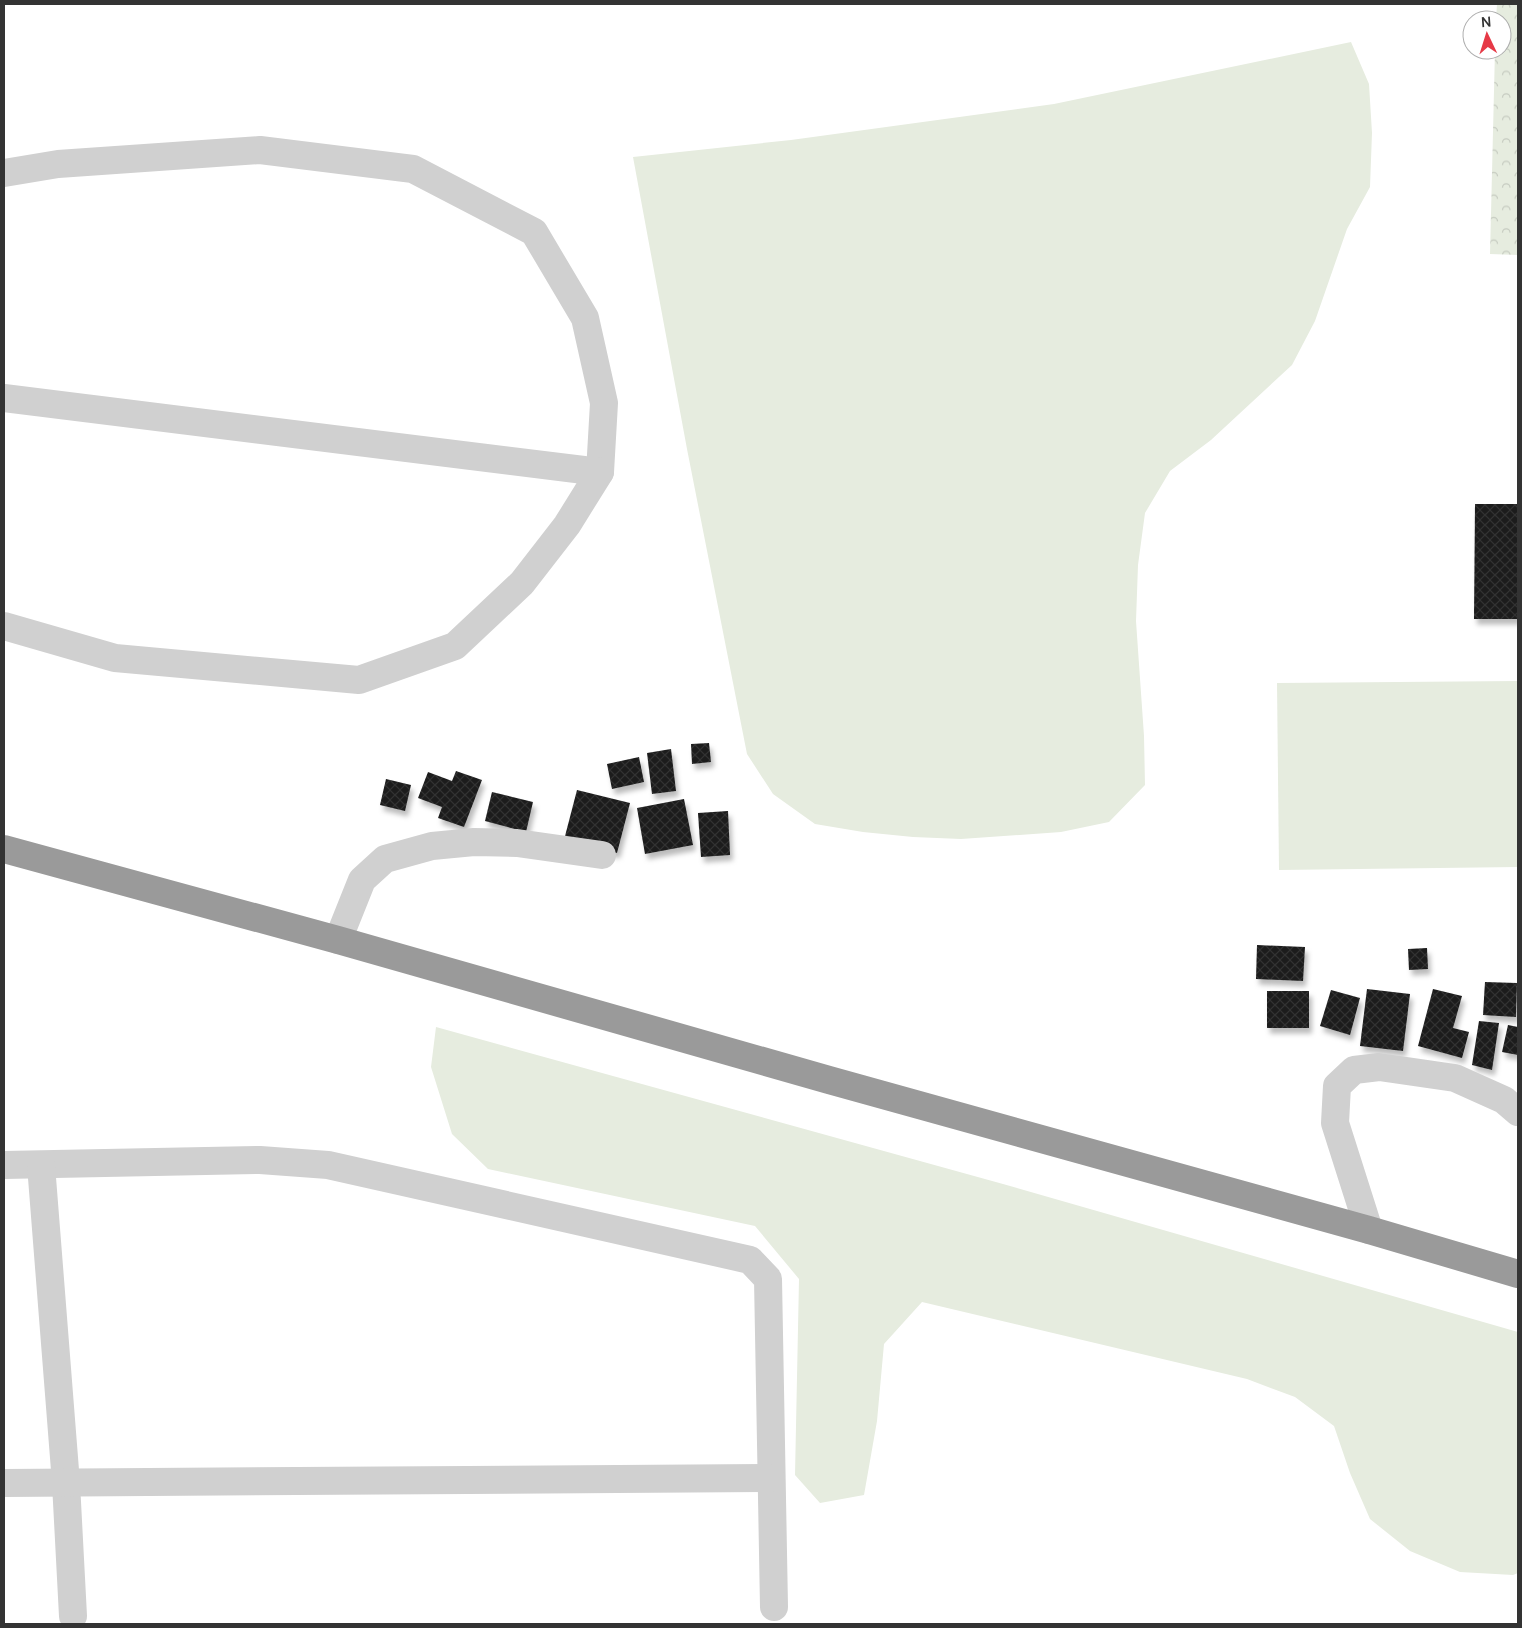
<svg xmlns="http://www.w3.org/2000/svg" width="1522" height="1628" font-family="Manrope,sans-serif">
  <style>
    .grass { fill: #e6ecdf }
    .forest { fill: url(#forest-crowns) }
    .building { fill: url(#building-cross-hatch); filter: url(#shadow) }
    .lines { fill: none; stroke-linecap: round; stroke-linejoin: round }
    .minor { stroke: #d0d0d0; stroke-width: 28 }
    .highway { stroke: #9a9a9a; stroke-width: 28 }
  </style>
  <defs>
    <pattern id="forest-crowns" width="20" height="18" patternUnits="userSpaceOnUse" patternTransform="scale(1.25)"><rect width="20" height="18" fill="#e6ecdf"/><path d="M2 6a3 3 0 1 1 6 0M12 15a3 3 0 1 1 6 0" fill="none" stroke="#c6cbc0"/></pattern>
    <pattern id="building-cross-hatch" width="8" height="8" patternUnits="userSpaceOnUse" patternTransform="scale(1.25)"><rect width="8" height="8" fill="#1a1a1a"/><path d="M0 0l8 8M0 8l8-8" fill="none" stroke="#333"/></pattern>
    <filter id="shadow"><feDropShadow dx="3" dy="5.5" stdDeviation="2.5" flood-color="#0004"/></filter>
  </defs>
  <rect width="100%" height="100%" fill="#fff"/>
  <g class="grass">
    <path d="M1351,42L1369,84L1372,133L1370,187L1347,229L1315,321L1292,365L1211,440L1170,471L1145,513L1138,565L1136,621L1144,736L1145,785L1109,822L1061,832L961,839L913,837L863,832L815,824L773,794L747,754L687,449L633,157L791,140L1054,104Z"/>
    <path d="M1518,681V867L1279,870L1277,683Z"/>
    <path d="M436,1027L1003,1184L1518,1332V1573L1513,1575L1460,1572L1410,1551L1370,1519L1350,1473L1334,1426L1295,1397L1247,1379L922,1302L884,1344L877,1421L864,1495L820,1503L795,1475L799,1279L755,1226L488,1169L452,1134L431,1067Z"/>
  </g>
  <path class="forest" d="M1497,4H1518V255L1490,254L1495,50H1502V20H1496Z"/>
  <g class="building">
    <path d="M1475,504H1518V619H1474Z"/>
    <path d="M709,743L711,762L692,764L691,744Z"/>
    <path d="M671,749L676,791L652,794L647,753Z"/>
    <path d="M639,757L644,782L612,789L607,764Z"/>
    <path d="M456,771L482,780L464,827L438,818L442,807L418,798L428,772L452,781Z"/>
    <path d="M386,779L411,785L405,811L380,805Z"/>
    <path d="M577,790L630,803L617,853L564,840Z"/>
    <path d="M492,792L533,802L526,832L485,821Z"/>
    <path d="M684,799L693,845L645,854L637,808Z"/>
    <path d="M728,811L730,855L701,857L698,813Z"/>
    <path d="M1257,945L1305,947L1303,981L1256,979Z"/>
    <path d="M1427,948L1428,969L1409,970L1408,949Z"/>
    <path d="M1485,982L1517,983L1516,1017L1483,1015Z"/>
    <path d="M1367,989L1410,994L1403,1051L1360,1046Z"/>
    <path d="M1433,989L1462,996L1453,1028L1469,1032L1462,1058L1418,1046Z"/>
    <path d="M1331,990L1360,998L1350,1035L1320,1026Z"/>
    <rect x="1267" y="991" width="42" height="37"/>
    <path d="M1479,1021L1499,1023L1492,1070L1472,1065Z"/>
    <path d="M1508,1025L1518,1027V1055L1502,1052Z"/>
  </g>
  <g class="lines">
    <g class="minor">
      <path d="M4,173L58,164L260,150L413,169L534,232L585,318L604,403L600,472L567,525L522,583L455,646L359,680L115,658L4,626"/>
      <path d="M4,398L600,472"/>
      <path d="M338,940L362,880L385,859L432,846L474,842L517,843L602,855"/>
      <path d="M4,1165L260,1160L328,1165L750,1260L768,1279L774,1607"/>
      <path d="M41,1165L66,1483L73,1616"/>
      <path d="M1369,1230L1335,1123L1337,1086L1354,1070L1379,1067L1455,1078L1504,1100L1518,1112"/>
      <path d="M4,1483L771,1478"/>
    </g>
    <path class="highway" d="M4,849L338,940L829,1080L1369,1230L1518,1274"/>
  </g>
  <rect width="1522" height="1628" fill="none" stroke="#333333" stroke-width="10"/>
  <g transform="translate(1487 35) rotate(356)"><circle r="24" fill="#ffffff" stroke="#adadad"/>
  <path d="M0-4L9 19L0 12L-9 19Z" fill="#e63946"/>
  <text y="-8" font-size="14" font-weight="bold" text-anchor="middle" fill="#333333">N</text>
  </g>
</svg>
